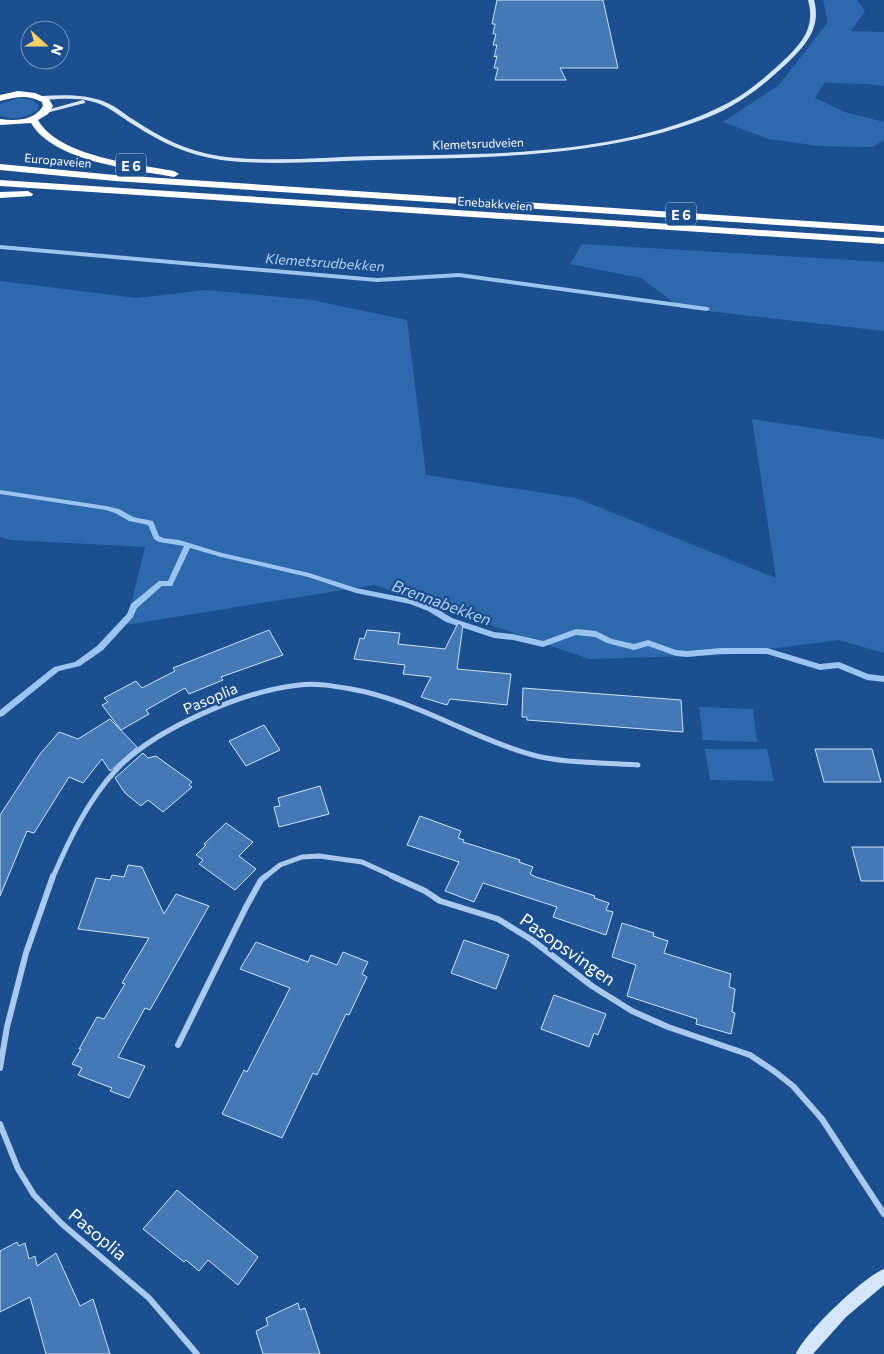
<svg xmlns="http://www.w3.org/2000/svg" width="884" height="1354" font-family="Commissioner,sans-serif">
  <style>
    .green { fill: #2e69ad }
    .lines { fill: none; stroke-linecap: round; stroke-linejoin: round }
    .stream { fill: #9cc4f0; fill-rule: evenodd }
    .building { fill: #4478b7; stroke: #cfe3fa }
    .street-far1 { stroke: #a9c9ee; stroke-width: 5 }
    .street { stroke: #a9c9ee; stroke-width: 6 }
    .secondary { fill: #d6e6fa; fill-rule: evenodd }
    .highway { fill: #fff; fill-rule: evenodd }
    .labels { text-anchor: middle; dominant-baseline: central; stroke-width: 4.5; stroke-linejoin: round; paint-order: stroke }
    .far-street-label { font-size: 12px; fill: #fff; stroke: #1b4f8f }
    .shield { fill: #1b4f8f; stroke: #bbcadd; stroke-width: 1 }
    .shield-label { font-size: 14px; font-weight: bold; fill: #fff }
    .far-water-label { font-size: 14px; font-style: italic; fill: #b5d3f5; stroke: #1b4f8f }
    .street-label { font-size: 15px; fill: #fff; stroke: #1b4f8f }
    .water-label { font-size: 16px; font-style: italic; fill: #b5d3f5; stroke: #1b4f8f }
    .near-street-label { font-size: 18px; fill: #fff; stroke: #1b4f8f }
  </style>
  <rect width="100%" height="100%" fill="#1b4f8f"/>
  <g class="green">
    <path d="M823,0H857L865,11L851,31L884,32V86L866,84L824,83L815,98L845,112L884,122V140L872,147L819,146L769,139L723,122L779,85L828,22Z"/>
    <path d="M19,98L32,100L38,105V109C28,118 13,120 0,116V104Z"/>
    <path d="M582,244L884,262V331L681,308L641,278L570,264Z"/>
    <path d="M0,281L136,298L207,290L312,300L407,320L426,475L576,498L776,578L752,419L884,439V653L839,640L724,655L589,659L374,585L126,625L145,547L11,540L0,537Z"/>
    <path d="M699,707L753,709L757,742L703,740Z"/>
    <path d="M705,749H767L774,781L710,780Z"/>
  </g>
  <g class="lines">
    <g class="stream">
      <path d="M0,245L377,278L459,273L707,307L710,309L707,311L459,277L377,282L0,249Z"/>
      <path d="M0,490L106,506L119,509L133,517L153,521L159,536L163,538L179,540L222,553L309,573L356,588L411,599L434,607L452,618L494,632L513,634L543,641L576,629L596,631L612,639L634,644L648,640L676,650L687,651L721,648H767L820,664L839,662L868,674L884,676V682L867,680L838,668L820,670L767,654H721L687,657L676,656L648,646L634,650L607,643L595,637L576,635L543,647L513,640L494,638L446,622L428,611L410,604L356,593L308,577L221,557L190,548L172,586H162L137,608L133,617L103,650L80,666L59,671L3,716L0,717V710L54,667L75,662L97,646L127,614L131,604L159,581H168L184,546L159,542L154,539L148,525L129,521L115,513L106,510L0,494Z"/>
    </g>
  </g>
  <g class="building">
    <path d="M497,0H603L618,68H560L566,80H495L498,68H494L497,56L494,57L497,45H493L496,34H493L495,24H492Z"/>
    <path d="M458,623L463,625L457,669L511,674L507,705L450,699L447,705L421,697L431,677L403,674L405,665L354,659L360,638L364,639L367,630L400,633L398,644L445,649Z"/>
    <path d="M269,630L283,655L221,677L223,680L189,694L185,688L146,710L149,714L121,730L102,705L108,702L104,698L136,681L142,688L175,671L173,668Z"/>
    <path d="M523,688L681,700L683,732L527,720V717H522Z"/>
    <path d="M110,719L137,747L110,771L102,759L83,783L69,777L34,833L27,831L0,896V815L40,754L59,732L78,739Z"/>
    <path d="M264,725L280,750L246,766L229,741Z"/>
    <path d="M815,749H872L881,782H824Z"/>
    <path d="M143,753L148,758L156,756L192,782L189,785L192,787L163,812L148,800L141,806L125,793L115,778Z"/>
    <path d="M320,786L329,814L279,827L274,807L280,806L278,798Z"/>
    <path d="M420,816L461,831L458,838L464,840L463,842L520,860L519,862L533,867L530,874L536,877L595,896L594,898L609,903L606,910L613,912L606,935L553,917L557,907L483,883L474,902L445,891L459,862L407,845Z"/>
    <path d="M226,823L253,842L239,856L256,869L235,890L199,864L203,860L196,855L206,845L204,844Z"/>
    <path d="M852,847H884V881H861Z"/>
    <path d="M128,865L142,867L164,914L176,894L209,906L150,1010L145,1008L118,1057L145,1066L129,1098L110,1091L112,1088L78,1075L82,1068L72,1064L81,1049H79L97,1017L104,1019L125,984L122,983L149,938L78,929L96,878L110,880L112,875L124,877Z"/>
    <path d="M622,923L654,933L653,936L668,941L664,953L731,974L729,987L735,989L732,1012L735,1013L731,1034L696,1024L697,1019L627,996L636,965L612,957Z"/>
    <path d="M464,940L509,955L496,989L451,973Z"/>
    <path d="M256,942L308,962L311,955L337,965L343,952L368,962L362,974L367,977L349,1015L346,1014L317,1075L313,1073L282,1138L222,1114L244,1070L247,1072L290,988L240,969Z"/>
    <path d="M554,995L606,1014L598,1035L594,1033L589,1047L541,1029Z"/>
    <path d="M177,1190L258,1257L238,1285L208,1260L199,1271L186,1260L184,1262L143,1229Z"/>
    <path d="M17,1242L19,1246L25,1243L29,1259L35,1256L37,1266L56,1253L80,1306L93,1299L110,1354H46L30,1297L0,1312V1251Z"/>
    <path d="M298,1303L300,1310L305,1308L320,1354H263L256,1331L268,1325L266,1318Z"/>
  </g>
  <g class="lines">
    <g class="street-far1">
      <path d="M53,877C69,840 88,800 116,770C154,729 243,691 299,685C317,683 334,686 351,689C415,700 471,738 533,755C566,764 603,762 638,765"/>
      <path d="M265,877L280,865L302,857L319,856L362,862L395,877"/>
    </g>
    <g class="street">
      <path d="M392,876L425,891L440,901L498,919L532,940L592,986L632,1011L668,1027L750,1055L774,1071L793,1086L822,1119L884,1214"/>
      <path d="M178,1045L246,907L261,880L266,876"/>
      <path d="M0,1068L7,1027L26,953L53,876"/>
      <path d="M0,1124L18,1169L34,1195L62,1224L149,1298L197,1354"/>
    </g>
    <g class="secondary">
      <path d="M808,0H814C822,29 804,47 784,66C769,80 751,95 733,105C711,118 685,126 661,133C568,158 471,158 375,160C324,161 272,166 221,160C188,155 162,143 134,125C122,118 111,108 97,103C80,97 60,99 42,100L39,98L42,96C63,95 85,94 105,102C116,106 124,114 134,120C161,138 187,151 219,156C270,163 322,157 373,156C486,154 625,157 728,103C747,93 766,77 782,62C801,44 816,28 808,0Z"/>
      <path d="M83,100L85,101V103L46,113L43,111Z"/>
      <path d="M884,1269V1285L846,1317L813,1354H796C804,1334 863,1277 884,1269Z"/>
    </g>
    <g class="highway">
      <path d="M18,91L35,93L49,99L53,106L48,114L38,120C59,157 136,164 174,171L179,174L174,177C133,169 54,162 31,123L0,125V119C16,121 34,121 43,106L42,102C28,94 15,97 0,101V95Z"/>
      <path d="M0,164L115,175L884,226V232L115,181L0,170Z"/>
      <path d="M0,180L884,238V244L0,186Z"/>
      <path d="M28,191L33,194L32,196L0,198V192Z"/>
    </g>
  </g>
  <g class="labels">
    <g class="far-street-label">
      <text transform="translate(478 143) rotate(-2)">Klemetsrudveien</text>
      <text transform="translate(58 160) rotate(5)">Europaveien</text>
      <text transform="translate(495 203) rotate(4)">Enebakkveien</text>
    </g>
    <g class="shield">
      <rect x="116" y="153.5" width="30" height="23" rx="4"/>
      <rect x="666" y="202.5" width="30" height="23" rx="4"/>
    </g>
    <g class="shield-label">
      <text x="131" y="165">E 6</text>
      <text x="681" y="214">E 6</text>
    </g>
    <g class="far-water-label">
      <text transform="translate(325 262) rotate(4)">Klemetsrudbekken</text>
    </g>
    <g class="street-label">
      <text transform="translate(210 698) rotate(-23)">Pasoplia</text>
    </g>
    <g class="water-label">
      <text transform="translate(442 602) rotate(20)">Brennabekken</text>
    </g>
    <g class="near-street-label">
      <text transform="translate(568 949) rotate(35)">Pasopsvingen</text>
      <text transform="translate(98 1234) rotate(40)">Pasoplia</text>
    </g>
  </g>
  <g transform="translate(45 45) rotate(111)"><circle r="24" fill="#1b4f8f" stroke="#7695bc"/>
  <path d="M0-4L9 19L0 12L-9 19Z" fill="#ffd166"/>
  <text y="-8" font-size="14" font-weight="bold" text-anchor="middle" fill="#ffffff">N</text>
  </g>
</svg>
